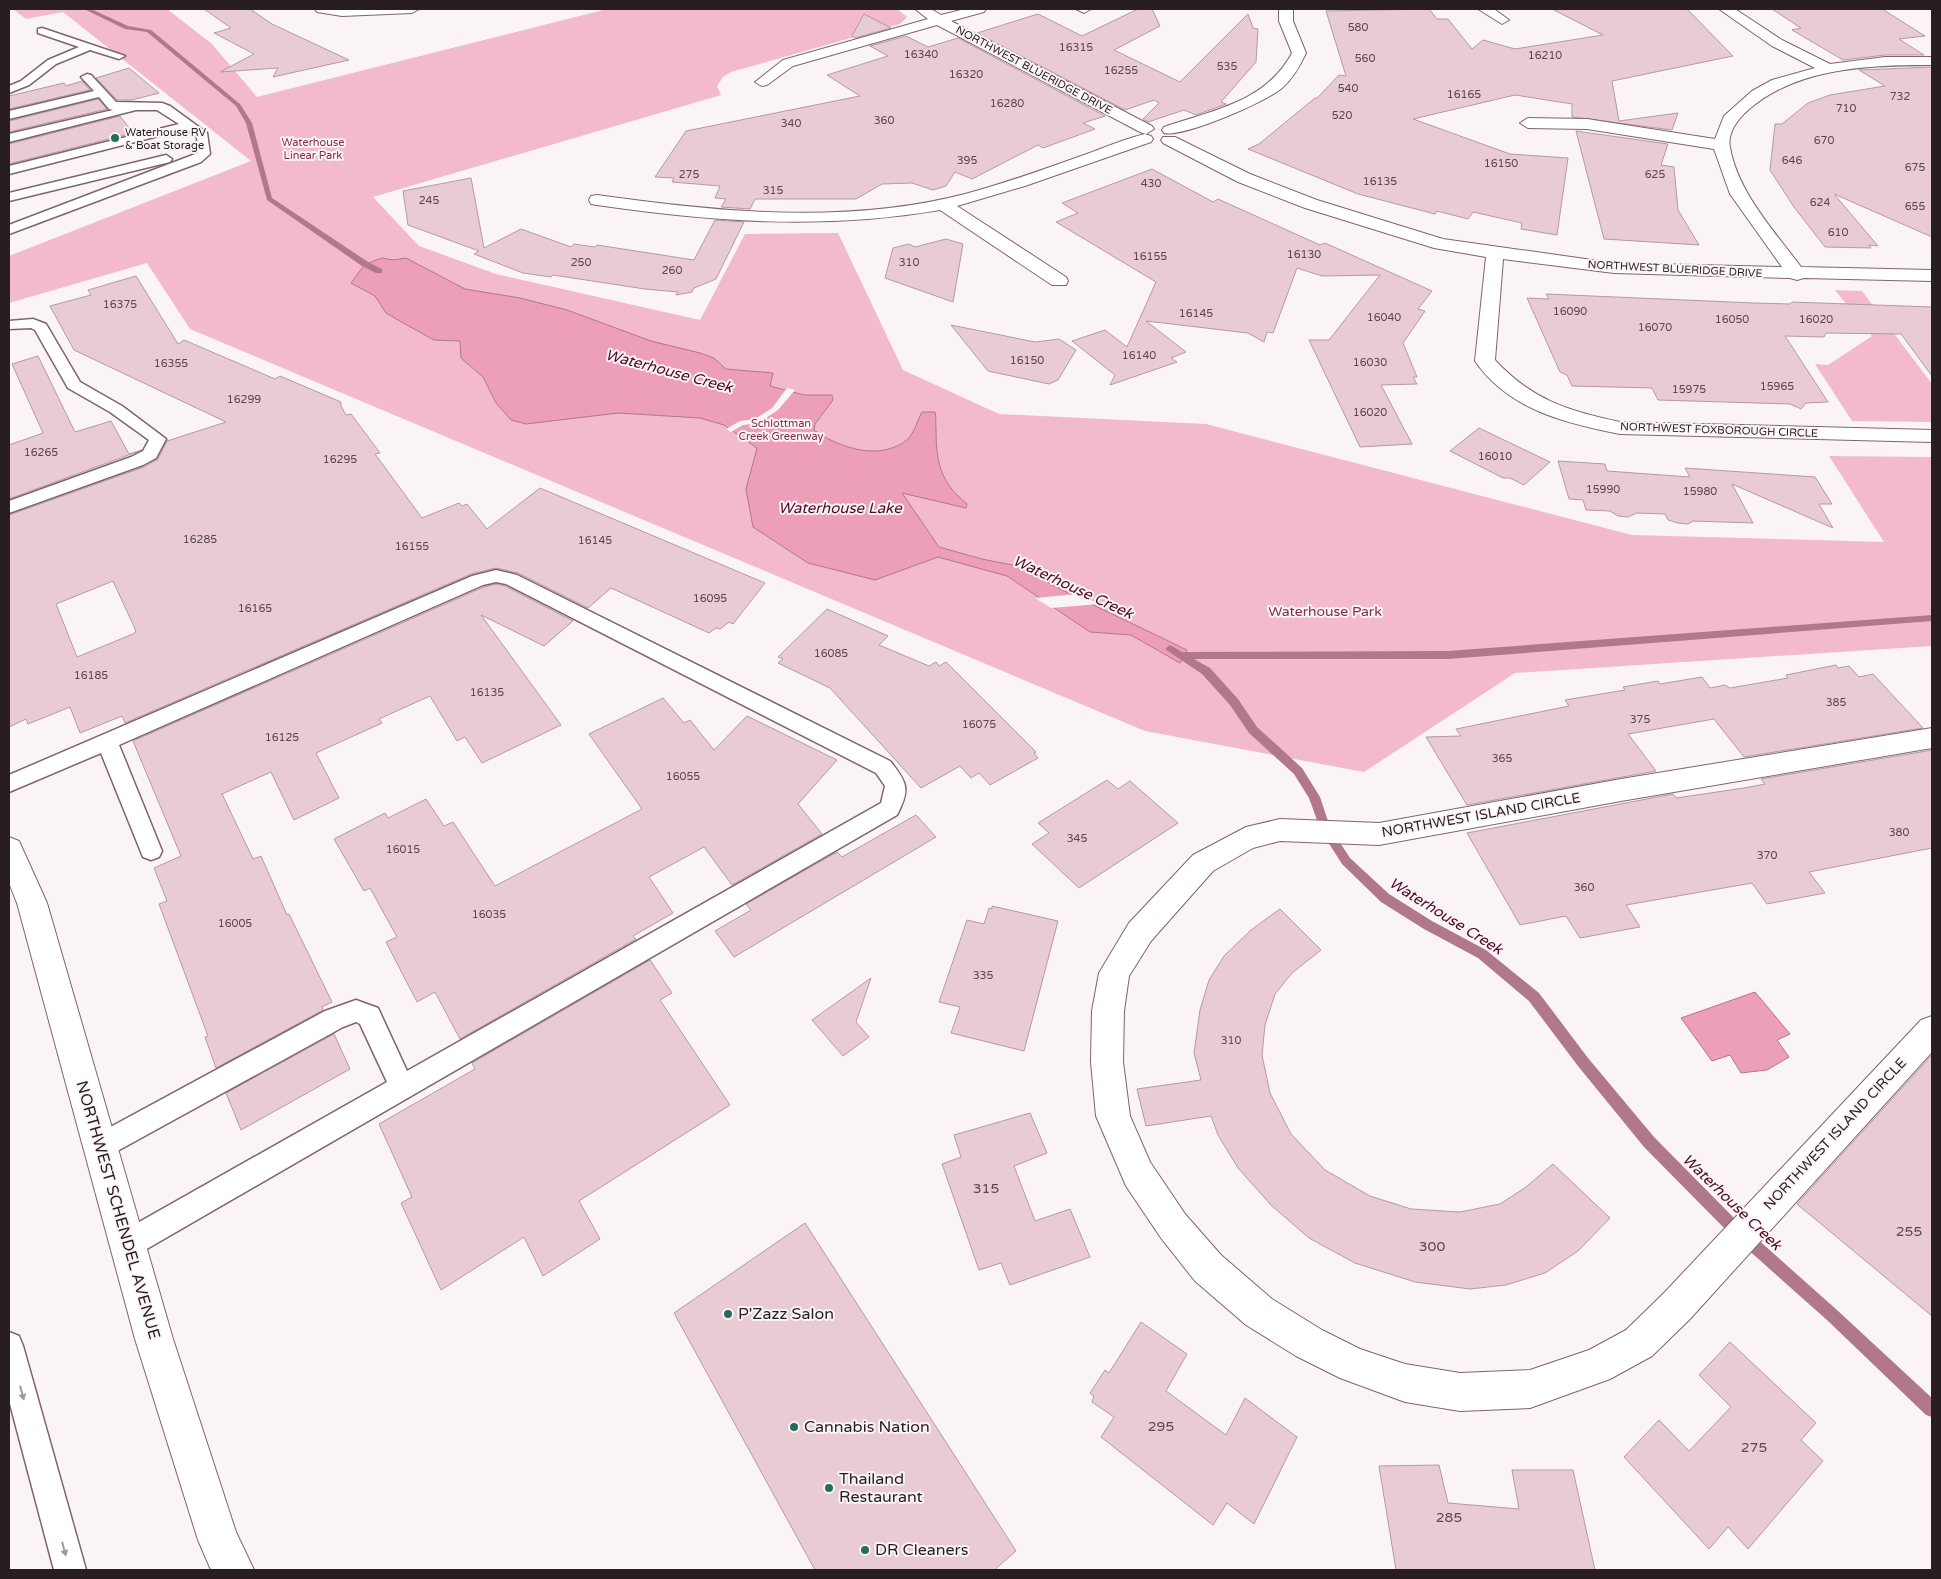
<svg xmlns="http://www.w3.org/2000/svg" width="1941" height="1579" font-family="'Varela Round',sans-serif">
  <style>
    .green { fill: #f2bacb }
    .water { fill: #ec9fb7; stroke: #b1788a }
    .pier { fill: #fbf4f6 }
    .lines { fill: none; stroke-linecap: round; stroke-linejoin: round }
    .stream { fill: #b1788a; fill-rule: evenodd }
    .building { fill: #e9cbd3; stroke: #b699a1; fill-rule: evenodd }
    .lane-casing { stroke: #7f646c; stroke-width: 3 }
    .street-casing { stroke: #7f646c; stroke-width: 2 }
    .lane { fill: #fff; fill-rule: evenodd }
    .street { fill: #fff; fill-rule: evenodd }
    .oneway { fill: #9e999b }
    .poi-dot { fill: #256b5e; stroke: #fbf4f6; stroke-width: 2 }
    .labels { text-anchor: middle; dominant-baseline: central; stroke-width: 4; stroke-linejoin: round; paint-order: stroke }
    .number-label { font-size: 11px; fill: #58484e }
    .far-street-label { font-size: 11px; fill: #281d21; stroke: #fbf4f6 }
    .far-poi-label { font-size: 11px; fill: #281d21; stroke: #fbf4f6; text-anchor: start }
    .far-park-label { font-size: 11px; fill: #852c50; stroke: #fbf4f6 }
    .park-label { font-size: 14px; fill: #852c50; stroke: #fbf4f6 }
    .street-label { font-size: 14px; fill: #281d21; stroke: #fbf4f6 }
    .near-number-label { font-size: 14px; fill: #58484e }
    .water-label { font-size: 15px; font-style: italic; fill: #4d0928; stroke: #fbf4f6 }
    .near-street-label { font-size: 16px; fill: #281d21; stroke: #fbf4f6 }
    .near-poi-label { font-size: 16px; fill: #281d21; stroke: #fbf4f6; text-anchor: start }
  </style>
  <rect width="100%" height="100%" fill="#fbf4f6"/>
  <g class="green">
    <path d="M13,9H167L212,44L257,97L607,9H897L907,17L900,24L731,72L723,77L717,86L721,95L373,197L419,246L496,274L700,320L745,234L838,233L903,370L999,414L1206,424L1632,535L1884,542L1829,456L1932,457V646L1515,673L1364,772L1145,731L190,329L147,263L9,303V256L251,161L63,12L26,19Z"/>
    <path d="M1835,290L1862,291L1932,384V422L1852,421L1815,364L1828,365L1872,336Z"/>
  </g>
  <g class="water">
    <path d="M382,258L393,260L406,258L465,289L520,298L567,310L651,341L700,353L714,358L726,369L773,373L770,386L804,395H832L833,400L815,424L814,430C839,448 881,462 908,439C914,433 918,419 922,412H935C937,418 935,421 936,428C936,462 940,482 967,504L966,508L902,493L939,547L982,559L1023,567L1054,586L1187,650L1180,663L1131,635L1090,632L1007,576L938,557L875,580L808,563L753,527L746,489L757,448L724,425L700,418L618,413L526,424L511,420L496,403L483,377L461,358L460,341L434,340L405,324L386,313L375,296L351,283L365,264Z"/>
    <path d="M1755,992L1790,1034L1777,1040L1789,1057L1767,1070L1741,1073L1730,1055L1712,1061L1681,1018Z"/>
  </g>
  <g class="pier">
    <path d="M787,388L795,390L778,410L758,423L743,425L731,432L726,429L740,421L755,419L772,408Z"/>
    <path d="M1077,594L1099,604L1051,608L1035,598Z"/>
  </g>
  <g class="lines">
    <g class="stream">
      <path d="M84,9H91L128,26L151,30L240,104L252,123L272,198L368,262L382,269V273H376L362,266L267,200L246,123L236,106L147,32L125,29Z"/>
      <path d="M1932,615V621L1448,659H1194L1210,668L1238,699L1257,727L1302,768L1320,797L1330,827L1350,858L1389,894L1432,921L1486,950L1539,993L1588,1058L1654,1137L1737,1221L1837,1310L1932,1398V1417L1926,1415L1827,1320L1727,1231L1644,1147L1578,1066L1529,1001L1478,958L1424,929L1381,902L1342,864L1321,831L1309,798L1294,774L1249,733L1230,705L1202,674L1165,649L1170,645L1182,652L1448,651Z"/>
    </g>
  </g>
  <g class="building">
    <path d="M204,9H250L272,24L349,60L273,77L278,68L220,72L254,54L214,33L231,28Z"/>
    <path d="M1138,9H1152L1160,26L1114,50L1180,82L1248,14L1253,28L1258,29L1256,62L1221,102L1226,104L1196,115L1184,110L1148,122L1143,119L1159,103L1154,100L1125,110L977,33L1038,14L1082,36Z"/>
    <path d="M1429,9L1437,19H1448L1472,49L1483,40L1515,49L1603,35L1552,9H1687L1733,56L1612,81L1619,121L1678,113L1672,130L1572,117V104L1515,95L1413,119L1510,154L1568,158L1557,235L1521,229L1522,223L1473,212L1468,219L1437,211L1435,214L1358,194L1248,149L1259,144L1315,98H1317L1339,75L1346,76L1326,11Z"/>
    <path d="M1772,9H1882L1925,36L1899,39L1924,55H1885L1843,60L1792,30L1801,28Z"/>
    <path d="M864,14L891,28L855,38L852,36Z"/>
    <path d="M906,36L928,47L958,38L1105,116L1083,123L1095,129L1043,148L1038,145L972,179L955,172L946,186L933,190L912,183L882,184L856,199H755L750,209L735,208L721,207L726,199L715,198L720,186L672,182L674,178L655,177L686,131L860,96L827,75L888,56L870,46Z"/>
    <path d="M1932,67V237L1834,194L1878,246L1869,245L1871,248L1825,247L1794,207L1770,170L1775,124H1782L1808,103L1830,95L1885,86L1859,70Z"/>
    <path d="M129,68L159,93L132,100H117L96,78Z"/>
    <path d="M82,81L90,90L9,109V96L64,83L66,86Z"/>
    <path d="M98,99L107,109L9,132V121Z"/>
    <path d="M120,116L133,133L9,164V144Z"/>
    <path d="M1576,131L1668,144L1661,165L1674,167L1678,210L1699,245L1604,239Z"/>
    <path d="M1152,169L1213,202L1218,199L1320,245L1325,243L1432,291L1418,309L1425,311L1403,343L1417,377H1413L1417,384L1381,385L1412,444L1360,447L1309,340H1329L1380,275L1322,276L1297,268L1273,333L1267,332L1264,342L1248,333L1146,321L1186,352L1171,358L1177,362L1110,385L1115,375L1072,341L1105,330L1127,347L1156,282L1056,222L1078,213L1062,203Z"/>
    <path d="M471,178L484,248L521,229L571,247L574,244L595,247L597,245L694,260L715,220L744,222L716,279L694,288L692,292L676,295L678,292L645,289L553,275L551,277L523,273L474,254L479,251L408,225L403,191Z"/>
    <path d="M946,239L963,244L953,302L885,278L893,248L909,244L915,247Z"/>
    <path d="M136,276L178,344L184,340L275,379L280,376L341,402V406L346,415L351,414L380,453L375,454L422,518L459,503L462,506L467,504L487,529L540,488L765,583L733,624L729,622L720,629L716,628L709,633L611,588L588,608L518,573L496,568L471,574L125,723L122,716L80,733L70,707L28,724L26,719L9,727V515L144,467L158,459L167,441L226,422L74,350L50,306L91,295L88,290ZM113,581L136,631L133,634L77,657L56,604Z"/>
    <path d="M1546,294L1754,303L1790,304L1792,302L1932,307V376L1901,334L1826,333L1824,337L1785,336L1828,402L1806,403L1801,409L1790,404L1658,400L1652,388L1572,386L1567,375L1560,372L1527,298L1549,299Z"/>
    <path d="M951,325L1035,342L1059,339L1076,350L1058,380L1049,384L988,371Z"/>
    <path d="M38,356L75,432L111,421L129,454L142,450L9,499V445L43,433L12,364Z"/>
    <path d="M1479,428L1550,462L1524,485L1510,478H1503L1450,451Z"/>
    <path d="M1558,461L1605,464L1607,471L1690,477L1685,468L1815,477L1832,504H1819L1833,528L1732,484L1753,523L1693,521L1688,524L1678,523L1668,520L1665,514L1637,513L1628,517L1618,516L1610,511L1586,510L1583,500L1569,499Z"/>
    <path d="M496,584L505,586L573,621L544,646L481,615L561,725L482,763L465,737L457,741L430,696L379,719L382,723L316,753L339,798L294,820L271,772L222,794L253,859L261,856L287,915L289,914L332,1002L322,1007L323,1010L216,1068L205,1037L208,1036L159,904L167,901L154,868L181,856L133,741L484,587Z"/>
    <path d="M827,609L888,636L879,645L929,666L936,662L939,666L946,662L1036,752L1034,753L1038,758L990,785L979,773L971,778L960,766L921,788L830,688L778,663L783,659L778,657Z"/>
    <path d="M1836,665L1838,668L1849,666L1859,677L1873,674L1923,728L1744,757L1714,719L1628,734L1656,771L1467,805L1426,737L1461,736L1456,729L1569,706L1565,700L1625,690L1623,687L1658,681L1660,684L1702,677L1710,688L1725,685L1730,688L1788,678L1786,675Z"/>
    <path d="M663,698L684,723L690,720L714,750L747,716L837,760L798,804L822,834L732,885L704,847L649,877L673,913L633,936L636,939L460,1039L435,992L417,1002L386,942L397,937L370,888L364,891L334,839L385,813L388,818L426,799L444,826L453,822L495,886L642,809L589,734Z"/>
    <path d="M1932,750V848L1809,872L1825,893L1767,904L1752,883L1626,905L1640,927L1580,938L1566,916L1520,925L1467,833L1673,794L1676,798L1744,788L1765,784L1761,779Z"/>
    <path d="M1107,780L1118,789L1130,781L1178,823L1079,888L1032,844L1049,833L1038,823Z"/>
    <path d="M916,815L936,837L734,957L715,931L751,910L746,904L837,852L842,857Z"/>
    <path d="M992,906L1058,921L1024,1051L951,1033L960,1007L939,1002L967,920L984,924L989,908L992,909Z"/>
    <path d="M1280,909L1321,950L1292,973L1275,994L1265,1025L1262,1055L1270,1093L1291,1134L1325,1170L1370,1196L1411,1209L1460,1212L1500,1204L1526,1187L1553,1164L1610,1218L1578,1251L1545,1273L1506,1285L1470,1289L1415,1282L1355,1263L1309,1238L1271,1205L1238,1168L1218,1135L1211,1116L1146,1126L1137,1089L1201,1080L1194,1053L1200,1010L1209,980L1224,956L1251,930Z"/>
    <path d="M650,960L672,993L660,1000L730,1105L579,1201L600,1239L543,1276L524,1237L441,1290L401,1203L412,1197L379,1124L475,1069L472,1063Z"/>
    <path d="M871,978L856,1022L869,1037L843,1056L812,1020Z"/>
    <path d="M334,1034L350,1069L241,1130L226,1093Z"/>
    <path d="M1932,1055V1316L1797,1204Z"/>
    <path d="M1030,1113L1047,1153L1014,1166L1035,1221L1070,1209L1090,1257L1010,1285L1001,1263L979,1270L942,1164L961,1157L954,1135Z"/>
    <path d="M805,1223L1016,1551L994,1570H815L674,1313Z"/>
    <path d="M1141,1322L1187,1354L1166,1391L1226,1435L1245,1398L1297,1437L1254,1524L1227,1503L1213,1525L1101,1437L1114,1417L1092,1402L1094,1396L1090,1393L1105,1370L1109,1373Z"/>
    <path d="M1730,1342L1816,1423L1801,1440L1823,1461L1748,1549L1728,1527L1709,1549L1624,1457L1659,1420L1689,1451L1731,1407L1699,1375Z"/>
    <path d="M1439,1465L1448,1503L1519,1509L1512,1470H1573L1595,1570H1396L1379,1466Z"/>
  </g>
  <g class="lines">
    <defs>
      <g id="lane">
        <path d="M42,28L125,56L119,59L90,50L56,64L29,85L9,93V86L21,81L48,60L79,47L38,33V29Z"/>
        <path d="M87,74L91,75L116,102L162,103L170,106L207,133L210,154L201,162L9,234V225L198,153L197,137L186,129L9,174V166L179,124L157,110H136L9,142V134L113,110L109,109L99,97L9,119V111L94,91L81,77Z"/>
        <path d="M166,155L172,159L170,162L9,201V193Z"/>
        <path d="M33,319L46,324L80,382L122,406L166,439L156,458L143,465L9,513V501L131,457L143,451L149,440L110,412L68,388L35,330L31,328L9,329V321Z"/>
        <path d="M496,570L517,575L890,761C908,783 910,790 897,815L138,1254L128,1258L118,1254L114,1244L118,1234L387,1082L360,1024L356,1022L343,1027L110,1155L101,1159L92,1155L88,1146L92,1137L325,1011L356,1000L378,1008L407,1071L881,803L885,786L876,773L506,584L496,582L483,585L119,745L162,851L159,857L151,860L143,857L101,753L9,792V775L472,576Z"/>
        <path d="M9,1332L19,1336L23,1346L86,1570H54L9,1400Z"/>
      </g>
      <g id="street">
        <path d="M315,9H419L412,13L342,16L317,12Z"/>
        <path d="M915,9H931L941,15L965,9H986L984,12L951,21L1152,126L1154,129L1146,134L1140,132L937,25L793,66L767,85L762,86L755,82L783,60L928,19Z"/>
        <path d="M1076,9H1091L1084,13Z"/>
        <path d="M1279,9H1293V21L1306,53C1300,66 1293,78 1282,88C1266,102 1183,138 1164,133L1162,130L1164,127C1213,110 1266,102 1292,53L1279,21Z"/>
        <path d="M1478,9H1494L1509,20L1502,24Z"/>
        <path d="M1719,9H1735L1782,40L1830,64L1885,57H1932V65C1870,65 1796,67 1747,111C1738,119 1727,133 1730,147C1737,191 1775,232 1801,267L1932,270V281L1804,278L1797,280L1790,278L1614,273L1503,259L1495,360C1532,400 1568,411 1620,422L1932,430V442L1620,434C1565,423 1509,410 1475,361L1486,257L1434,248L1305,208L1238,182L1163,143L1161,140L1163,137H1175L1250,174L1317,200L1443,239L1614,263L1782,267L1730,194L1714,149L1587,129L1528,128L1520,123L1528,118L1587,119L1715,139L1724,116L1752,91L1772,80L1815,68L1772,46Z"/>
        <path d="M1145,134L1151,136L1153,139L1151,142L1025,186L957,206L1066,277L1068,281L1066,285H1052L940,210C823,230 714,222 597,205L591,204L589,200L591,196L597,195C718,212 845,225 965,194C1006,183 1045,169 1084,155C1104,148 1124,139 1145,134Z"/>
        <path d="M1932,728V748L1621,801L1379,845L1280,841L1253,848L1213,871L1151,941L1129,976L1124,1011L1123,1062L1130,1116L1150,1162L1185,1214L1221,1255L1272,1299L1322,1330L1360,1349L1405,1364L1460,1373L1530,1370L1589,1350L1626,1330L1664,1293L1921,1020L1932,1016V1052L1690,1319L1652,1356L1610,1379L1530,1408L1460,1411L1405,1402L1340,1378L1296,1356L1246,1325L1195,1281L1161,1238L1126,1186L1096,1116L1091,1062L1092,1011L1099,973L1129,923L1193,855L1246,827L1280,819L1379,823L1621,779Z"/>
        <path d="M9,837L19,841L47,903L173,1339L236,1532L254,1570H211L198,1540L135,1339L17,903L9,883Z"/>
      </g>
    </defs>
    <use href="#lane" class="lane-casing"/>
    <use href="#street" class="street-casing"/>
    <use href="#lane" class="lane"/>
    <use href="#street" class="street"/>
  </g>
  <defs><path id="oneway-solid" d="M-6-.8H1V-3.2L6.5 0L1 3.2V.8H-6Z" transform="scale(1.25)"/></defs>
  <g class="oneway">
    <use href="#oneway-solid" transform="translate(22 1393) rotate(75)"/>
    <use href="#oneway-solid" transform="translate(64 1549) rotate(75)"/>
  </g>
  <g class="poi-dot">
    <circle cx="115" cy="138" r="5"/>
    <circle cx="728" cy="1314" r="5"/>
    <circle cx="794" cy="1427" r="5"/>
    <circle cx="829" cy="1488" r="5"/>
    <circle cx="865" cy="1550" r="5"/>
  </g>
  <g class="labels">
    <g class="number-label">
      <text x="1358" y="27">580</text>
      <text x="1076" y="47">16315</text>
      <text x="921" y="54">16340</text>
      <text x="1545" y="55">16210</text>
      <text x="1365" y="58">560</text>
      <text x="1227" y="66">535</text>
      <text x="1121" y="70">16255</text>
      <text x="966" y="74">16320</text>
      <text x="1348" y="88">540</text>
      <text x="1464" y="94">16165</text>
      <text x="1900" y="96">732</text>
      <text x="1007" y="103">16280</text>
      <text x="1846" y="108">710</text>
      <text x="1342" y="115">520</text>
      <text x="884" y="120">360</text>
      <text x="791" y="123">340</text>
      <text x="1824" y="140">670</text>
      <text x="967" y="160">395</text>
      <text x="1792" y="160">646</text>
      <text x="1501" y="163">16150</text>
      <text x="1915" y="167">675</text>
      <text x="689" y="174">275</text>
      <text x="1655" y="174">625</text>
      <text x="1380" y="181">16135</text>
      <text x="1151" y="183">430</text>
      <text x="773" y="190">315</text>
      <text x="429" y="200">245</text>
      <text x="1820" y="202">624</text>
      <text x="1915" y="206">655</text>
      <text x="1838" y="232">610</text>
      <text x="1304" y="254">16130</text>
      <text x="1150" y="256">16155</text>
      <text x="581" y="262">250</text>
      <text x="909" y="262">310</text>
      <text x="672" y="270">260</text>
      <text x="120" y="304">16375</text>
      <text x="1570" y="311">16090</text>
      <text x="1196" y="313">16145</text>
      <text x="1384" y="317">16040</text>
      <text x="1732" y="319">16050</text>
      <text x="1816" y="319">16020</text>
      <text x="1655" y="327">16070</text>
      <text x="1139" y="355">16140</text>
      <text x="1027" y="360">16150</text>
      <text x="1370" y="362">16030</text>
      <text x="171" y="363">16355</text>
      <text x="1777" y="386">15965</text>
      <text x="1689" y="389">15975</text>
      <text x="244" y="399">16299</text>
      <text x="1370" y="412">16020</text>
      <text x="41" y="452">16265</text>
      <text x="1495" y="456">16010</text>
      <text x="340" y="459">16295</text>
      <text x="1603" y="489">15990</text>
      <text x="1700" y="491">15980</text>
      <text x="200" y="539">16285</text>
      <text x="595" y="540">16145</text>
      <text x="412" y="546">16155</text>
      <text x="710" y="598">16095</text>
      <text x="255" y="608">16165</text>
      <text x="831" y="653">16085</text>
      <text x="91" y="675">16185</text>
      <text x="487" y="692">16135</text>
      <text x="1836" y="702">385</text>
      <text x="1640" y="719">375</text>
      <text x="979" y="724">16075</text>
      <text x="282" y="737">16125</text>
      <text x="1502" y="758">365</text>
      <text x="683" y="776">16055</text>
      <text x="1899" y="832">380</text>
      <text x="1077" y="838">345</text>
      <text x="403" y="849">16015</text>
      <text x="1767" y="855">370</text>
      <text x="1584" y="887">360</text>
      <text x="489" y="914">16035</text>
      <text x="235" y="923">16005</text>
      <text x="983" y="975">335</text>
      <text x="1231" y="1040">310</text>
    </g>
    <g class="far-street-label">
      <text transform="translate(1034 70) rotate(28)">NORTHWEST BLUERIDGE DRIVE</text>
      <text transform="translate(1675 269) rotate(3)">NORTHWEST BLUERIDGE DRIVE</text>
      <text transform="translate(1719 430) rotate(2)">NORTHWEST FOXBOROUGH CIRCLE</text>
    </g>
    <g class="far-poi-label">
      <text x="125" y="132">Waterhouse RV<tspan x="125" dy="13">&amp; Boat Storage</tspan></text>
    </g>
    <g class="far-park-label">
      <text x="313" y="142">Waterhouse<tspan x="313" dy="13">Linear Park</tspan></text>
      <text x="781" y="423">Schlottman<tspan x="781" dy="13">Creek Greenway</tspan></text>
    </g>
    <g class="park-label">
      <text x="1325" y="611">Waterhouse Park</text>
    </g>
    <g class="street-label">
      <text transform="translate(1481 815) rotate(-10)">NORTHWEST ISLAND CIRCLE</text>
      <text transform="translate(1835 1134) rotate(-47)">NORTHWEST ISLAND CIRCLE</text>
    </g>
    <g class="near-number-label">
      <text x="986" y="1188">315</text>
      <text x="1909" y="1231">255</text>
      <text x="1432" y="1246">300</text>
      <text x="1161" y="1426">295</text>
      <text x="1754" y="1447">275</text>
      <text x="1449" y="1517">285</text>
    </g>
    <g class="water-label">
      <text transform="translate(669 371) rotate(15)">Waterhouse Creek</text>
      <text x="840" y="508">Waterhouse Lake</text>
      <text transform="translate(1073 587) rotate(25)">Waterhouse Creek</text>
      <text transform="translate(1446 916) rotate(32)">Waterhouse Creek</text>
      <text transform="translate(1732 1202) rotate(44)">Waterhouse Creek</text>
    </g>
    <g class="near-street-label">
      <text transform="translate(118 1210) rotate(74)">NORTHWEST SCHENDEL AVENUE</text>
    </g>
    <g class="near-poi-label">
      <text x="738" y="1314">P'Zazz Salon</text>
      <text x="804" y="1427">Cannabis Nation</text>
      <text x="839" y="1479">Thailand<tspan x="839" dy="18">Restaurant</tspan></text>
      <text x="875" y="1550">DR Cleaners</text>
    </g>
  </g>
  <rect width="1941" height="1579" fill="none" stroke="#281d21" stroke-width="20"/>
</svg>
